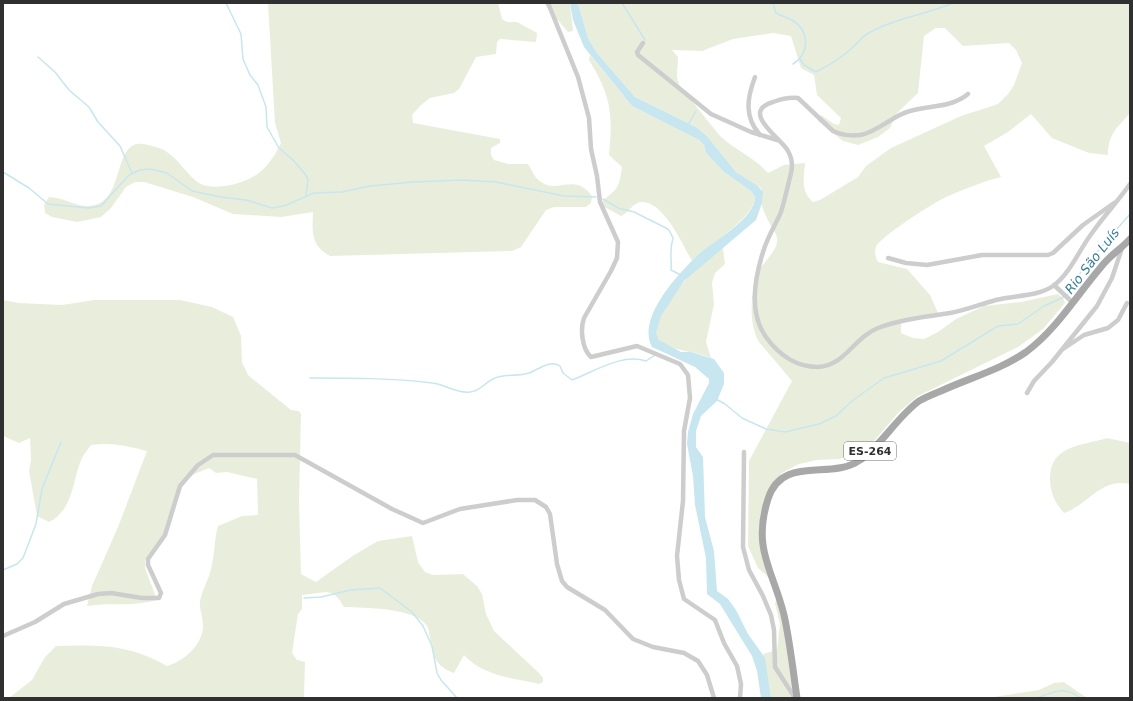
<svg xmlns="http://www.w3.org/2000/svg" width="1133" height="701" font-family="'DejaVu Sans',sans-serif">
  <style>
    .green { fill: #e9eedc; fill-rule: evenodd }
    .water { fill: #c7e6f0 }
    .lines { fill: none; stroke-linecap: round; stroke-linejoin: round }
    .stream { stroke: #c7e6f0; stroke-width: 1.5 }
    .minor { stroke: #cdcdcd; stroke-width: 4.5 }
    .primary { stroke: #a8a8a8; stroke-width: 7 }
    .labels { text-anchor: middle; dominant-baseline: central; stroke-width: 4; stroke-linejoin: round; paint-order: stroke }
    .shield { fill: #fff; stroke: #6e6e6e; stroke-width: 1 }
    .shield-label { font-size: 11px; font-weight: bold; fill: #303030 }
    .water-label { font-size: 13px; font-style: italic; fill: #337d94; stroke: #fff }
  </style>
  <rect width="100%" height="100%" fill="#fff"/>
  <g class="green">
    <path d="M268,3H498L502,19L507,22H517L537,33L536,42L500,39L497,42L496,54L476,57L459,89L454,93L430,98L420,106L412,115L413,123L500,139V143L491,148V155L494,160L508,164H528C532,171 535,178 541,182C557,194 575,172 592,196L591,203L586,207H554L546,210L521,247L512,251L330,256C311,246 312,232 313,212L281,217L233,214L193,197L144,182H135L126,187L111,208L101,217L77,222L52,217L45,213L44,205L49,197C63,197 76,207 90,206C124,203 113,149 137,144C142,143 148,145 152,146C175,150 182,171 199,183C214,192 248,183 260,172C269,164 276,154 281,143L275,123Z"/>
    <path d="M544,3H570L573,31L568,32C560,22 551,14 544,3Z"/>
    <path d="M578,3H1130V113C1117,128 1108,134 1108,155L1089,153L1052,138L1031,114L1008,132L984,146L1001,177C982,182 964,189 946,197C933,203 880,237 876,247C874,253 876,258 878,262L907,269L930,295L938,313L914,316L901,323V333L913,338L924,339L938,332L956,319L984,306L1021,302L1058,294L1063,298L1065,303L1043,329L1018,347L918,396L899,412L874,441L861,451L840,459L817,460L799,464L782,473L773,484L760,528L780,596L796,698H771L763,654L777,650L780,624L775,604L777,595L775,587L767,576L758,568L748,546L749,461L792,381L759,342C748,323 750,289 760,269C765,261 775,252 777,243C779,234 770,226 767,218C765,214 763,210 762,206C761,201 764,195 761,188L736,172L707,136L696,127L635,97L597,53L588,38ZM936,28H945L963,46L1009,43L1016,50L1022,63L1014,85L1008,94L998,104L961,116L891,148L866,166L858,177L820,200L813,202C800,191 804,178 805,163L784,165L768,173C754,157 735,150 720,136L679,85L677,77L678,57L672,50L702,51L733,39L773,33L791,36L801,68L814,75L817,95L841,118L839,125L834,124L821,115L818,121L843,141L858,145L878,137L890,128L897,113L918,93L924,36Z"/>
    <path d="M590,55L632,106L699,140L704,145L706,153L724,172L751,191L755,197C755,218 706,246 692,261C683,245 663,200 641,202C632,203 629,213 621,216L599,204C616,189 619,191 622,167L609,155C613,113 611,96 589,60Z"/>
    <path d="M723,248L725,264L715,273L712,283L714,304L706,342L711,358C694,350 676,353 660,341C643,328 686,278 696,269C704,261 714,255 723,248Z"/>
    <path d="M3,300L18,303L62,305L94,300H180L212,307L233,317L241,336L242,362L248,375L291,410L299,411L301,414L299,501L301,574L316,582L354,555L378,541L412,536L418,562L425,572L433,575L463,574L477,586L482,594L486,614L494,631L540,674L543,678V682L539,684C513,678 483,676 464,655L454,673C435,666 433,656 430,638C429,634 429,629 427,626C415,607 364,608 344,607C340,600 336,593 326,592L302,595V609L298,614L292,653L297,660L305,662L304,698H9L32,680L45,657L56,646C100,645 128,644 167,666C184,662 204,643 203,625C203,617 199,608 200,601C202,590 209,579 211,569C215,554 214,540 218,526L242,516L258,515L257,479L227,472L216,473L209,468L187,477L182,486L157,550L145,560V568L157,600C134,607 112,602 87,606L92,586L118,527L147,451C128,446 111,442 91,445C88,449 84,454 82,458C72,480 74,510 49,522L37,516L29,471L31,460L30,438L19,443L3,436Z"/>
    <path d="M1107,438L1130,443V484C1101,477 1088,505 1064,513C1055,503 1050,492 1050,479C1050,445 1081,446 1107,438Z"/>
    <path d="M1064,682L1087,698H988L1039,690L1054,683Z"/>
  </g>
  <path class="water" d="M570,3H578L588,38L597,53L635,97L696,127L707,136L736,172L758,186L763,192L762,203L756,220L684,281L661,316L656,333L659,340L681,352H691L714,359L724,373V384L717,401L701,416L696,431V447L703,457L705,517L714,551L717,591L728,599L736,610L748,634L765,658L771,698H761L757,671L752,656L720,604L707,594L706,558L695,505L693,476L687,444L688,432L693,414L709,383V379L695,367L652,347C636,318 679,273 698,255C713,241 755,219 755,197L751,191L724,172L706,153L704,145L699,140L632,106L584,47L573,20Z"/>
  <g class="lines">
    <g class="stream">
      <path d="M226,3L241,34L243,59L250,75L258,85L266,107L267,127L279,148L294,161L305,174L308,179L306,195"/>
      <path d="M622,3L645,40"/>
      <path d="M773,3L776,13C781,16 787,17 792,20C810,31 810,53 793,64"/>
      <path d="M38,57L55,72L69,90L89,107L98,122L120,146L132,173"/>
      <path d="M800,59L804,65L816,72C830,65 843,57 854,46C859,42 862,37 867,34C894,18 925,15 953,3"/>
      <path d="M688,125L696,111"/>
      <path d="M3,172L29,188L48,204L88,208L101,206L129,175L140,170L150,169L167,173L192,191L221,197L246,200L272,208L284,206L314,193L342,192L370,186L413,182L462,180L496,182L564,196L596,197"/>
      <path d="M603,199L618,208L634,212L664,227L669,230L673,238C669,252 672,257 671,270L681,275"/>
      <path d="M1067,295C1076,288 1077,276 1084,267L1130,214"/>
      <path d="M310,378C351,378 391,378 432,383C445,384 456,394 470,392C481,391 484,383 493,379C504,373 517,377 529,373C538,370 550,359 560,366L563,373L572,380C594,372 621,353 646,361L655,355"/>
      <path d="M716,399L725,404L742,418L766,429L785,432L819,424L836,416L852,401L884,378L941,361L998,326L1018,324L1044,306L1064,297"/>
      <path d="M3,570L17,564L23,558L36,524L42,489L61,442"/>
      <path d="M304,598L321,597L351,590L380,588L412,612L423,626L432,646L437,673L441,680L457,698"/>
      <path d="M1037,698C1053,692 1065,685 1080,698"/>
    </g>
    <g class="minor">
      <path d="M548,3L578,77L589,118L591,149L597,176L600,202L618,242L617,258L611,271L584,318C580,329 582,349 591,357L637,346L680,364L688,375L690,398L684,431L683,501L677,556L679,580L684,599L715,620L724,643L737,666L741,684L740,698"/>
      <path d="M643,43L637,52L638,55L711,114L751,132L777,140"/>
      <path d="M755,77C747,98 744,117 760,135"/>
      <path d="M968,94C951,108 931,105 910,111C893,115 878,132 860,135C851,136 841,135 833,131L798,98C789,97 781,99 773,102C739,112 782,139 788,151C792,158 793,165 791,173C788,185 785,199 781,212C776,224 768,236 764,249C755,276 748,312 766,337C779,355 796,367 818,367C845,366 854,337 878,328C901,319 926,317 950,313C966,310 981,304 996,300C1014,295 1037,297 1053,286C1070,274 1079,250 1092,233C1104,216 1118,201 1130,184"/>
      <path d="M888,258L906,263L927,265L982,255H1048L1053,253L1083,225L1114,203"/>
      <path d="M1054,285L1072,302"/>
      <path d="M1063,349L1084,335L1108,328L1118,320L1127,303"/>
      <path d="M1027,393L1034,381L1052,362L1097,306L1112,278L1122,248"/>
      <path d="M744,452L743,547L749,570L763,596L771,615L774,630L775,667L795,698"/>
      <path d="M3,636L35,622L64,604L98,594L111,593L142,598H159L161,593L148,565V559L165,535L180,486L198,465L213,455H295L392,509L423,523L460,509L517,500H535L546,507L550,514L557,564L562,581L567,587L605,610L633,639L653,647L684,653L698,661L707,675L714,698"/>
    </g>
    <path class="primary" d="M797,698C793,670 790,642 784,615C773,570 752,549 768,499C782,454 831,481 860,460C882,445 896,418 919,401C926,397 934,394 941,391C969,378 1000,370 1026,352C1056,330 1077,295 1101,267C1109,256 1121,249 1130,239"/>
  </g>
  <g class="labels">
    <rect class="shield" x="844" y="442" width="52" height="18" rx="3"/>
    <g class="shield-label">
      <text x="870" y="451">ES-264</text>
    </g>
    <g class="water-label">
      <text transform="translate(1092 261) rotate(-52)">Rio São Luís</text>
    </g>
  </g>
  <rect width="1133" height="701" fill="none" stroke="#303030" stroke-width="8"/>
</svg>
